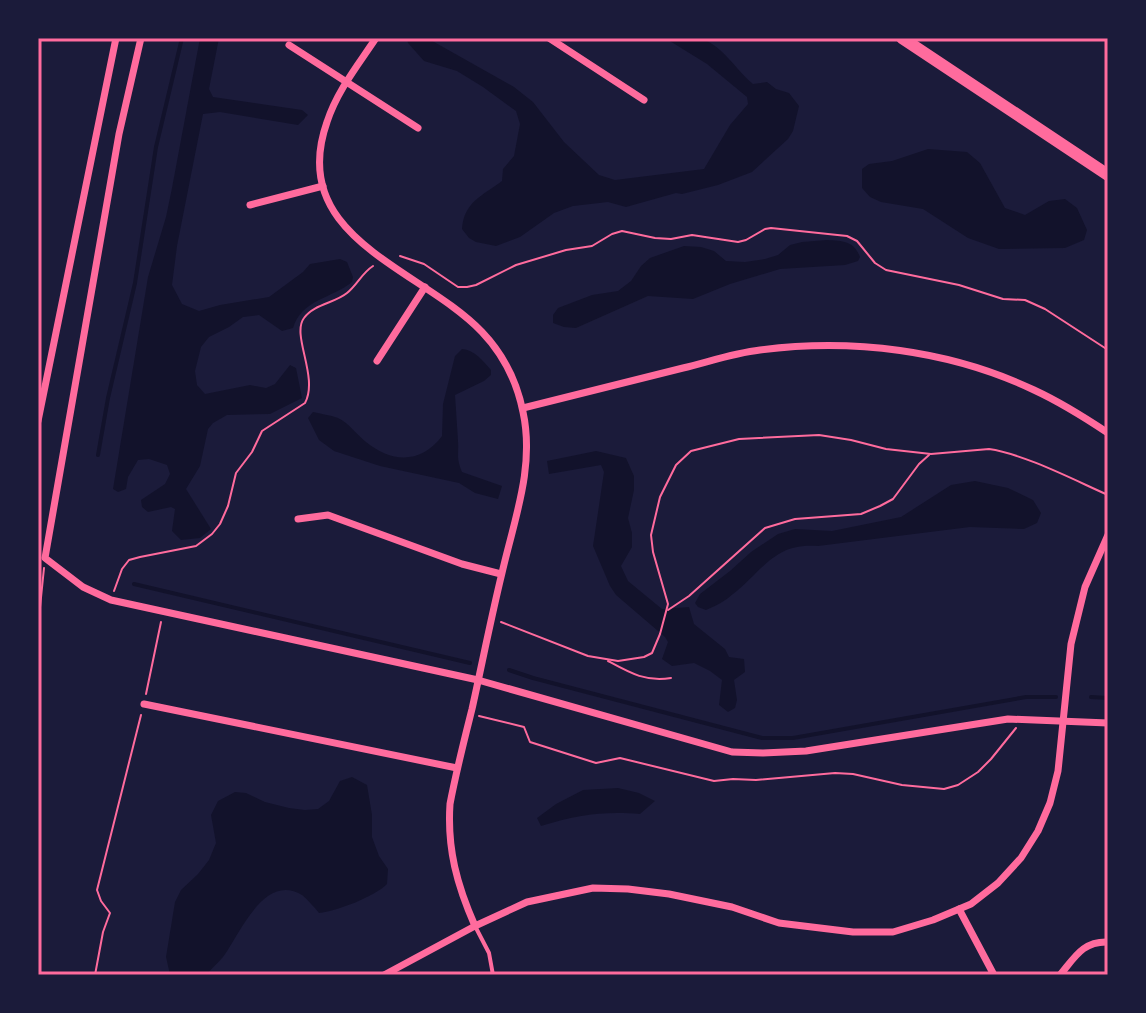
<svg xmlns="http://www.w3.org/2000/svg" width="1146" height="1013" font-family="'Public Sans',sans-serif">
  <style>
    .water { fill: #12122b }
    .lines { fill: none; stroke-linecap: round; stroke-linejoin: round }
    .stream { stroke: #12122b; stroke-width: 4 }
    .path { stroke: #ff6b9d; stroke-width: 2 }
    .service { stroke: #ff6b9d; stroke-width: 4 }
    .minor { stroke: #ff6b9d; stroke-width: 7 }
    .primary { stroke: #ff6b9d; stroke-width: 12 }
    .neatline { fill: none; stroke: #ff6b9d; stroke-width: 3 }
  </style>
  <rect width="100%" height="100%" fill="#1b1b3a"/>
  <g class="water">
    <path d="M200,38H219L209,89L213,97L302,110L308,115L298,125L220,112L203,114L177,246L172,285L182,304L199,311L220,305L269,297L303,272L310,264L340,259L347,262L353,277L352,282C331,299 302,299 293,328L282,331L259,315L243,317L229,327L209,337L201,347L195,371L197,385L205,394L250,385L266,388L275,384L290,365L296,368L302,398L270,414L227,415L213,423L208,429L200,466L186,489L211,529L200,538L181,540L172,531L175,509L171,507L148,512L142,507L141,500L165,484L170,474L167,465L149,459L138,460L128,477L126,489L118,492L113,489L148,277L166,217L172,188Z"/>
    <path d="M407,38H427L514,87L533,102L564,142L599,175L615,180L704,169L730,125L748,104L747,97L707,64L665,38C675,38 688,36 698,38C720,42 736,70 753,84L767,82L776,89L789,93L799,106L793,131L788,139L752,172L718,185L682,194L676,193L626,207L608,202L573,206L554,213L520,237L496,246L476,242L469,238L462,229C464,202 482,196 502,181L503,169L514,156L520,124L516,111L483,87L457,71L424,61L408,43Z"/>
    <path d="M928,149L967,152L980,163L1005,208L1025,215L1049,201L1065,199L1077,208L1087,230L1084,240L1065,248L999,249L968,238L923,209L881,202L870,197L862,188V169L869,164L892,161Z"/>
    <path d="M827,240C843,241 854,241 860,257L858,261L845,265L780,269L730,284L693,299L648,296L576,328L564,327L553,323V315L558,308L592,295L618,291L631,281L641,266L650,258L684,246L701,247L714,251L726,261L745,262L765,259L778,255L790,245L802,242Z"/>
    <path d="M462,349C475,350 483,361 491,370V375L484,381L455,395C456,410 457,425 458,441C459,455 456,457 462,472L502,486L498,499L475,493L459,483L380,466L334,451L319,440L308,418L313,412C321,414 330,415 338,418C348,422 357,435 366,442C392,463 421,464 442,436L443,404L455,356Z"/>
    <path d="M596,451L626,458L634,476V490L628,518L632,533V547L621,566L628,581L662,609L689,607L694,624L725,649L729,657L744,659L745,672L734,680L737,700L735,708L728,712L719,705L722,680L710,671L694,663L672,666L662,659L668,642L665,637L616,595L610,586L593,546L604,472L601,465L549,474L547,461Z"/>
    <path d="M975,481L1008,488L1033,500L1041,513L1037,523L1024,529L970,527L818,546C774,542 763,571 733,594C725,601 716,606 706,610L698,607L695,603L700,594L730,571L751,552L778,534L795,529L832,531L901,517L951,485Z"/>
    <path d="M352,777L367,785L372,815V837L379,856L388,869L387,884C374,897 337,911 319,913C314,907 308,900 302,895C264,872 240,934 223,957C218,963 211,969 206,975H170L166,957L175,902L181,890L198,874L209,860L216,843L211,815L218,801L235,792L246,793L265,802L289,808L305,810L318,809L329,801L340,781Z"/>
    <path d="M618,788L639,793L655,801L640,814C603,811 577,815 541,826L537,818L556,804L583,790Z"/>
  </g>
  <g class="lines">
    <g class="stream">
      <path d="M98,455L108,398L135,283L156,147L182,38"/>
      <path d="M134,584L470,663"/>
      <path d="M509,670L533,678L762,738H793L1026,697H1056"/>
      <path d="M1091,697L1108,698"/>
    </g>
    <g class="path">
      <path d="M400,256L424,264L458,287H467L476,285L516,265L566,250L592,246L612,234L622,231L655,238L671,239L692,235L738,242L746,240L765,229L771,228L847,236L857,241L875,263L886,270L959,285L1003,299L1025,300L1045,309L1108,350"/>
      <path d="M114,591L122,569L129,560L140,557L196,546L212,534L220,524L228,506L236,473L252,452L262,431L305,403C319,377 291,335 304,318C314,304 335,303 347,293C357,285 362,273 373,266"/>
      <path d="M668,610L689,596L765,528L795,519L861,514L880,506L893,499L919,464L929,455"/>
      <path d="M501,622L588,656L618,661L644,657L652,653L660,634L668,604L653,552L651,535L660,497L676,465L691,451L739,439L819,435L851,440L886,449L931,454L989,449C1024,454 1074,480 1108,495"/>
      <path d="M38,627L44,568"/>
      <path d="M608,661C630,673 645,682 671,678"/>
      <path d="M146,694L161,622"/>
      <path d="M479,716L524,727L530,742L596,763L620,758L714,781L733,779L756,780L835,773L853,774L902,785L944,789L958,785L978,772L991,759L1016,728"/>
      <path d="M95,975L103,932L110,913L101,901L97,890L141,715"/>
    </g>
    <path class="service" d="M475,926L489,953L493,975"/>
    <g class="minor">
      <path d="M141,38L119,134L45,558L83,587L111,600L478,680L732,752L763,753L806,751L1008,719L1108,723"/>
      <path d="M376,38C358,65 337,91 327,122C286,238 421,268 482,332C503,354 517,382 523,412C535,467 514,520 502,573C491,618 482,664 472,709C464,741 456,772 450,804C447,849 457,885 475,926"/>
      <path d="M549,38L644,100"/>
      <path d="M289,45L418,128"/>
      <path d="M250,205L323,186"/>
      <path d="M377,361L425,287"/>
      <path d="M523,408C576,395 629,381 683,368C708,362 734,353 760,350C852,338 950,350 1034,390C1060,402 1084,417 1108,433"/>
      <path d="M38,421L116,38"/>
      <path d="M298,519L328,515L462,564L501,574"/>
      <path d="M144,704L457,768"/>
      <path d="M959,909L994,975"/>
      <path d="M384,975L475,926L527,902L593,888L628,889L669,894L732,907L779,923L853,932H893L933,920L971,904L998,883L1021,858L1038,831L1050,803L1058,771L1071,644L1085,587L1108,535"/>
      <path d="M1060,975C1075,957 1083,941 1108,942"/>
    </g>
    <path class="primary" d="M902,38L1108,175"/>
  </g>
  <rect width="1146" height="1013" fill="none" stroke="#1b1b3a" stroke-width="80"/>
  <rect x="40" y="40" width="1066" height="933" class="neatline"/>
</svg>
